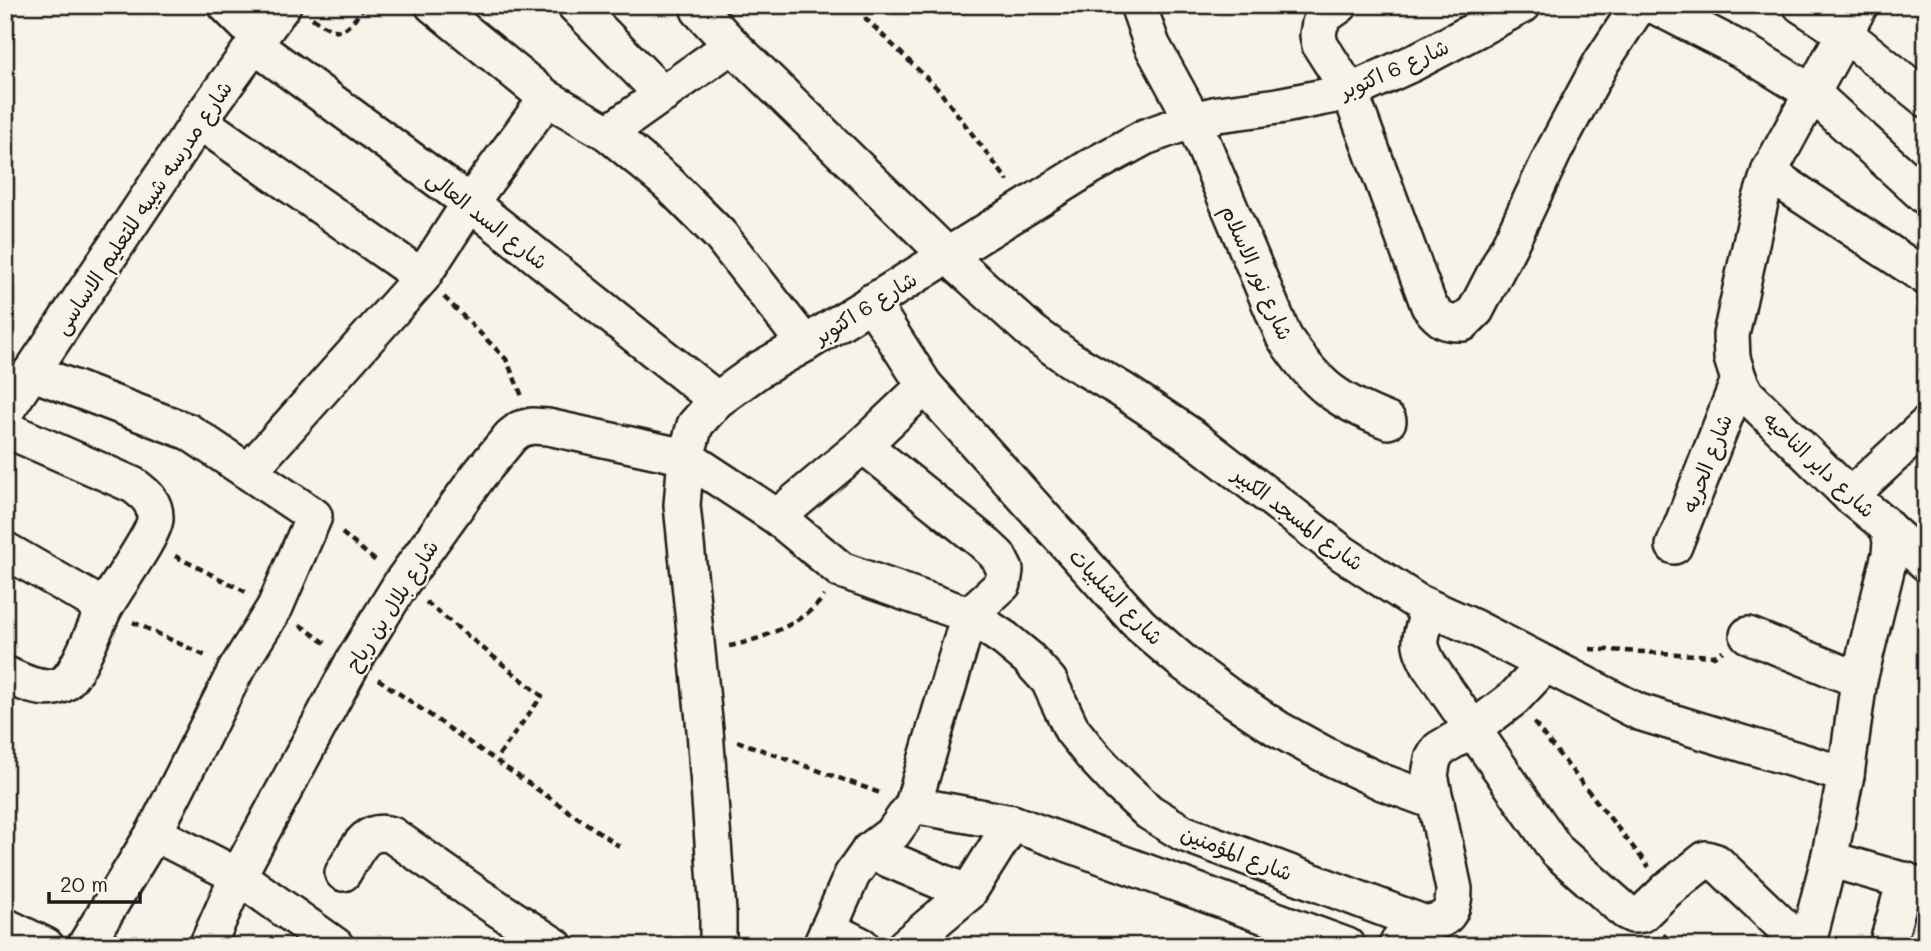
<svg xmlns="http://www.w3.org/2000/svg" width="1931" height="951" font-family="Mali,'Playpen Sans Arabic',sans-serif">
  <style>
    .lines { fill: none; stroke-linecap: round; stroke-linejoin: round }
    .street-casing { stroke: #1c1c1c; stroke-width: 40 }
    .path { stroke: #1c1c1c; stroke-width: 4.5; stroke-dasharray: 7 5; stroke-linecap: butt }
    .street { stroke: #f7f3e8; stroke-width: 35 }
    .labels { text-anchor: middle; dominant-baseline: central; stroke-width: 5; stroke-linejoin: round; paint-order: stroke }
    .street-label { font-size: 21px; fill: #1c1c1c; stroke: #f7f3e8 }
  </style>
  <rect width="100%" height="100%" fill="#f7f3e8"/>
  <filter id="ink" filterUnits="userSpaceOnUse"><feTurbulence type="fractalNoise" baseFrequency=".0143" numOctaves="2"/><feDisplacementMap in="SourceGraphic" scale="14" xChannelSelector="R" yChannelSelector="G"/><feConvolveMatrix kernelMatrix="1 2 1 2 8 2 1 2 1" color-interpolation-filters="sRGB"/></filter>
  <g filter="url(#ink)">
    <g class="lines">
      <defs>
        <g id="street">
          <path d="M226,5L259,38"/>
          <path d="M433,5L547,98L608,133L667,182L720,235L805,344"/>
          <path d="M575,5L663,95"/>
          <path d="M1138,5L1152,45L1193,120L1284,337C1315,384 1335,400 1388,421"/>
          <path d="M1340,5L1326,15L1320,23L1318,35L1320,45L1350,92L1429,306C1440,320 1445,324 1463,323L1476,310L1511,242L1555,149L1601,63L1639,5"/>
          <path d="M1653,5L1747,53L1812,93L1926,197"/>
          <path d="M1801,5L1844,33L1926,99"/>
          <path d="M699,10L732,45L948,256L1032,332L1071,360L1122,390L1191,436L1342,553L1417,602C1435,620 1419,625 1421,645C1422,653 1427,661 1430,667L1557,851L1625,911L1633,915L1642,914L1667,890L1706,859L1716,862L1804,946"/>
          <path d="M253,44L470,203L717,400"/>
          <path d="M199,121L422,277L470,203L547,98"/>
          <path d="M608,133L732,45"/>
          <path d="M1770,170L1782,182L1926,277"/>
          <path d="M871,302L925,386L1140,625L1184,663L1230,697L1278,729L1329,757L1382,782L1436,802"/>
          <path d="M31,372L189,432L314,516L275,607L236,670L154,833L85,946"/>
          <path d="M5,412L199,121L283,5"/>
          <path d="M5,429L133,485C145,494 156,502 155,519C154,535 115,588 105,607C96,623 77,679 61,685C43,693 22,682 5,674"/>
          <path d="M249,471L422,277"/>
          <path d="M1850,496L1926,425"/>
          <path d="M777,517L863,445L925,386"/>
          <path d="M1889,530L1926,563"/>
          <path d="M1674,546L1739,380"/>
          <path d="M5,550L104,607"/>
          <path d="M1417,602L1475,628L1639,712L1846,775"/>
          <path d="M1748,635L1859,680"/>
          <path d="M913,805L1012,823L1347,946"/>
          <path d="M154,833L238,876L336,946"/>
          <path d="M869,851L968,893L1012,823"/>
          <path d="M1829,859L1926,887"/>
          <path d="M343,873C356,853 363,826 392,835L480,897L555,946"/>
          <path d="M5,926L46,946"/>
          <path d="M828,929L862,946"/>
          <path d="M207,946L238,876L353,662L402,582L479,475L511,436L520,429L532,426L548,427L686,457L777,517L841,570L969,615L1005,639L1028,658L1049,681L1072,730L1092,755L1120,785L1149,812L1183,833L1423,923"/>
          <path d="M718,946V912L705,730L682,505L686,457L695,425L717,400L760,369L805,344L1090,167L1145,137L1193,120L1218,114L1278,106L1350,92L1415,62L1523,5"/>
          <path d="M821,946L852,875L869,851L893,833L913,805L969,615L1003,584L1005,570L998,556L982,541L863,445"/>
          <path d="M905,946L968,893"/>
          <path d="M1396,946C1415,907 1454,941 1454,889L1430,775L1433,759L1439,749L1472,730L1514,698L1546,664"/>
          <path d="M1807,946L1829,859L1846,775L1859,680L1890,554L1891,542L1889,530L1882,522L1850,496L1746,394L1739,380L1732,358L1731,335L1760,202L1770,170L1860,5"/>
          <path d="M1887,946L1905,880"/>
        </g>
      </defs>
      <use href="#street" class="street-casing"/>
      <g class="path">
        <path d="M864,5L866,19L938,89L1008,181"/>
        <path d="M312,18C344,39 343,33 366,5"/>
        <path d="M444,297L506,359L522,396"/>
        <path d="M342,533L378,563"/>
        <path d="M175,556L248,593"/>
        <path d="M426,602L542,696L496,759"/>
        <path d="M133,622L208,657"/>
        <path d="M300,625L327,644"/>
        <path d="M729,646C758,641 807,622 824,596"/>
        <path d="M1590,649L1714,656L1723,651"/>
        <path d="M378,679L619,846"/>
        <path d="M1534,723L1649,867"/>
        <path d="M737,741L883,794"/>
        <path d="M1663,935L1680,946"/>
      </g>
      <use href="#street" class="street"/>
    </g>
  </g>
  <g class="labels">
    <g class="street-label">
      <text transform="translate(1394 68) rotate(-24)">شارع 6 اكتوبر</text>
      <text transform="translate(142 207) rotate(-56)">شارع مدرسه شيبه للتعليم الاساسى</text>
      <text transform="translate(488 219) rotate(38)">شارع السد العالى</text>
      <text transform="translate(1258 272) rotate(66)">شارع نور الاسلام</text>
      <text transform="translate(865 307) rotate(-32)">شارع 6 اكتوبر</text>
      <text transform="translate(1706 463) rotate(-69)">شارع الحريه</text>
      <text transform="translate(1820 464) rotate(43)">شارع داير الناحيه</text>
      <text transform="translate(1299 518) rotate(37)">شارع المسجد الكبير</text>
      <text transform="translate(1117 596) rotate(46)">شارع الشلبيات</text>
      <text transform="translate(391 605) rotate(-57)">شارع بلال بن رباح</text>
      <text transform="translate(1237 852) rotate(21)">شارع المؤمنين</text>
    </g>
  </g>
  <rect width="1931" height="951" fill="none" stroke="#f7f3e8" stroke-width="28"/>
  <rect x="14" y="14" width="1903" height="923" fill="none" stroke="#1c1c1c" stroke-width="2.5" filter="url(#ink)"/>
  <path d="M49 892v10h91v-10" fill="none" stroke="#1c1c1c" stroke-width="3.5"/>
  <text x="60" y="892" font-size="21" fill="#1c1c1c" stroke="#f7f3e8" stroke-width="5" paint-order="stroke">20 m</text>
</svg>
